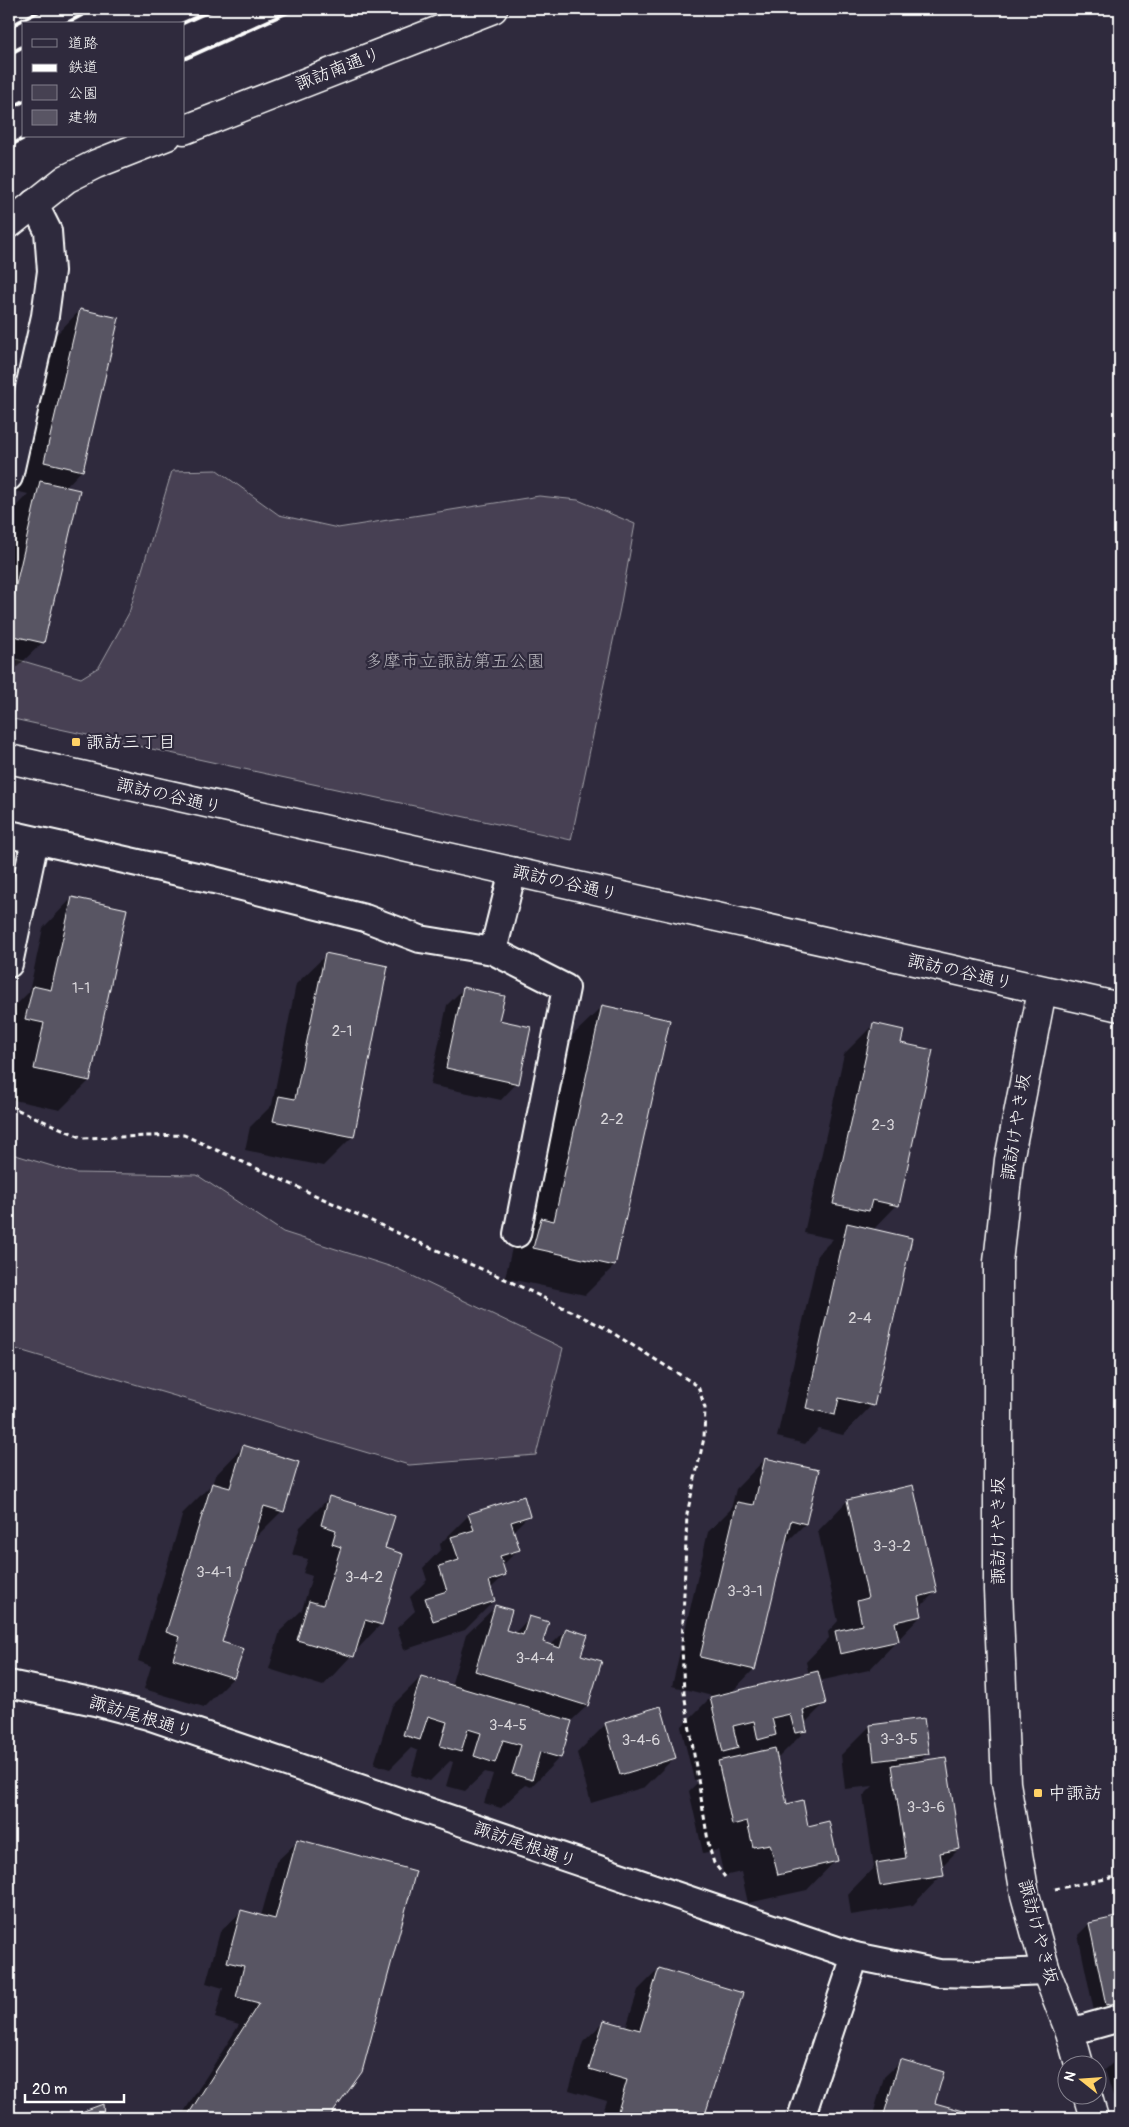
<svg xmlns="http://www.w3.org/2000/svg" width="1129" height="2127" font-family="Pangolin,'Klee One',sans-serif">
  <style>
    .green { fill: #464152; stroke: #a2a0a8 }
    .shadow { fill: #0007; fill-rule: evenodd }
    .building { fill: #595564; stroke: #fff }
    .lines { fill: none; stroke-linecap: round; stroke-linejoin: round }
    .minor-casing { stroke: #fff; stroke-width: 30 }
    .tertiary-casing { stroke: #fff; stroke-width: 31 }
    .path { stroke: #fff; stroke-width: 3; stroke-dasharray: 5 4; stroke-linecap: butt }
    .minor { stroke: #2f2a3d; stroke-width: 26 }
    .tertiary { stroke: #2f2a3d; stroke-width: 28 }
    .rail { stroke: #fff; stroke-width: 4 }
    .poi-dot { fill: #ffd166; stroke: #2f2a3d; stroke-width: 2 }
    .labels { text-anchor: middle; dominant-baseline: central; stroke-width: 4.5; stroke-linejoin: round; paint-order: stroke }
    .number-label { font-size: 15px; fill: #d6d4d8 }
    .street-label { font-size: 18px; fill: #fff; stroke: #2f2a3d }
    .park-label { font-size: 18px; fill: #b5b3ba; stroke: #2f2a3d }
    .poi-label { font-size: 18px; fill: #fff; stroke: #2f2a3d; text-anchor: start }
  </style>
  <rect width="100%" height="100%" fill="#2f2a3d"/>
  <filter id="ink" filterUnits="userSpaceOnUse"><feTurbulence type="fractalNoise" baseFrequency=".02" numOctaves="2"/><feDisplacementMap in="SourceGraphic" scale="10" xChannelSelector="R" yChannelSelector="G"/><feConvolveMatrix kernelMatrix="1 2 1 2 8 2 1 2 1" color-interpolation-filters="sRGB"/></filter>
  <g filter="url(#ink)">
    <g class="green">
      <path d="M217,470L279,515L338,528L539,496L578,500L635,524L620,608L571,840L9,718V657L81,678L99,667L129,613L172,471Z"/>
      <path d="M9,1153L75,1173L197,1175L283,1232L398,1269L563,1348L536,1455L409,1465L9,1347Z"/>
    </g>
    <g class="shadow">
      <path d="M80,310L82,470L65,488L43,642L13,671L9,670V520L11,511L28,494L15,491L51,340Z"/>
      <path d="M72,898L89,1081L60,1110L9,1099V1082L15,1052L9,1051V1012L29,992L43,928Z"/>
      <path d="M326,955L353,1136L323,1166L245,1150L250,1127L272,1105L296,984Z"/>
      <path d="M464,988L498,1021L517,1083L501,1100L430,1085L447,1005Z"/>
      <path d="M603,1006L614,1266L585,1295L505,1278L512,1248L530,1230L573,1035Z"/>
      <path d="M873,1025L897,1205L873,1230L872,1405L843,1435L819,1429L805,1444L777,1437L818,1254L833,1239L804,1233L844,1054Z"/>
      <path d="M244,1446L282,1511L253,1540L220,1643L233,1678L204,1707L144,1689L151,1666L138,1661L183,1513L212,1484L215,1476Z"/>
      <path d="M765,1459L805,1524L784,1545L754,1669L731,1693L809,1675L806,1662L829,1638L828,1632L838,1621L818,1531L847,1501L912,1487L935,1592L919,1608L921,1616L869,1670L819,1681L824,1704L804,1724L806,1730L776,1760L786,1805L836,1860L807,1890L748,1903L741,1872L724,1876L718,1850L703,1853L689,1791L702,1778L694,1780L681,1727L710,1698L716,1697L672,1686L708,1532L731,1509L736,1489ZM762,1748L763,1752L757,1753Z"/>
      <path d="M330,1497L384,1549L381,1624L323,1686L269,1669L280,1631L302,1610L312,1576L303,1573L308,1559L292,1555L300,1527Z"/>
      <path d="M469,1515L528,1516L513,1531L519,1549L502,1566L505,1575L490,1589L494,1601L465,1630L404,1650L397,1628L415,1611L410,1597L427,1580L423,1568L441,1549L440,1544Z"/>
      <path d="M1120,1522V1548L1117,1547Z"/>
      <path d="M1120,1587V1612L1114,1611L1117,1590Z"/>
      <path d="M496,1606L504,1631L514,1634L530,1617L541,1643L550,1646L566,1630L580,1656L600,1662L587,1706L571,1721L560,1757L531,1787L525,1785L501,1808L484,1803L493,1774L485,1772L465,1791L446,1786L453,1762L450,1761L430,1781L411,1775L418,1751L411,1748L390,1769L374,1764L392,1706L421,1677L451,1686L466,1635Z"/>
      <path d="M606,1724L675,1757L645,1787L591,1803L577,1753Z"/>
      <path d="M870,1726L927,1754L918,1762L959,1849L941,1867L942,1875L913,1905L851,1915L848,1894L874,1867L863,1796L873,1786L845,1789L841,1755Z"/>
      <path d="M298,1841L361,2071L327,2118H180L239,2025L215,2018L223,1988L206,1983L220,1932L242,1911L261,1916L276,1862Z"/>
      <path d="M1120,1917V2010L1095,2016L1078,1935L1089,1924Z"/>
      <path d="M659,1969L741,1994L703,2118H601L607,2101L569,2090L583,2042L605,2021L626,2028L638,1990Z"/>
      <path d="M1120,2057V2118L1105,2070L1117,2059Z"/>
      <path d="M901,2061L934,2104L966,2113L964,2118H872L884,2077Z"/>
    </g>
    <g class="building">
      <path d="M80,309L119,318L83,471L44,462Z"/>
      <path d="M40,481L80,490L44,643L9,635V615Z"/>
      <path d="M72,897L127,909L90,1081L34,1069L44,1023L25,1019L33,986L51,990Z"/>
      <path d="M325,953L388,966L354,1137L273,1121L279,1096L295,1099Z"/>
      <path d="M463,987L505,996L499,1020L531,1027L519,1084L446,1068Z"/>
      <path d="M602,1005L670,1020L615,1266L533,1248L541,1218L554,1221Z"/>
      <path d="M873,1023L904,1030L901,1043L933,1050L899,1206L872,1200L869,1211L833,1204Z"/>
      <path d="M847,1223L912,1238L874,1406L839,1398L835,1415L806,1408Z"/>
      <path d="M243,1445L299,1462L284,1512L264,1506L222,1642L244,1649L234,1678L173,1659L180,1637L166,1632L212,1483L230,1488Z"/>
      <path d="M765,1458L819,1470L806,1524L791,1520L755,1670L700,1657L737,1502L754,1505Z"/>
      <path d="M913,1485L937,1592L918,1597L922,1616L895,1622L899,1641L840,1654L835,1631L862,1625L857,1601L868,1598L847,1500Z"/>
      <path d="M329,1496L395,1516L385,1548L403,1554L382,1625L365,1620L354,1657L297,1640L309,1601L323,1605L341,1547L332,1544L336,1530L321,1525Z"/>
      <path d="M524,1496L530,1516L511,1522L520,1550L500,1556L506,1575L489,1581L495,1601L433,1621L425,1598L447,1591L439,1566L459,1560L451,1537L474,1530L468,1514Z"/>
      <path d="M495,1605L512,1610L506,1630L523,1635L529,1616L549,1622L543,1642L560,1648L566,1628L588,1635L581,1655L602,1661L588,1706L475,1671Z"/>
      <path d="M818,1671L826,1704L803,1710L807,1731L795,1733L790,1714L772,1718L776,1735L758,1740L754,1721L733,1726L738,1748L723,1752L710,1697Z"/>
      <path d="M421,1676L572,1721L561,1758L540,1752L532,1780L512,1774L521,1745L503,1740L495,1763L474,1756L481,1733L468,1729L461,1752L440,1746L447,1722L428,1716L420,1740L403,1735Z"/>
      <path d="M661,1706L676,1758L620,1775L605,1723Z"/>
      <path d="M924,1718L929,1754L874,1761L870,1725Z"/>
      <path d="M775,1748L787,1804L803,1800L808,1826L829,1821L838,1861L778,1875L770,1844L753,1847L747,1821L732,1825L718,1761Z"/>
      <path d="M946,1757L960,1849L940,1853L944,1876L880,1886L876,1863L906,1858L892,1765Z"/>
      <path d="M297,1839L416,1871L362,2072L329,2118H186L259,2003L236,1997L244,1966L227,1962L241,1910L275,1919Z"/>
      <path d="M1120,1916V2002L1106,2005L1089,1923Z"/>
      <path d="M659,1968L743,1993L704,2118H616L627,2080L589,2069L604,2020L640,2030Z"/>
      <path d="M900,2059L944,2072L935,2103L967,2112L965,2118H883Z"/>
      <path d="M103,2104L104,2118H65Z"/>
    </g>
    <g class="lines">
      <defs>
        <g id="minor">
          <path d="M9,477L45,316L51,271L48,231L34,203"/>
          <path d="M9,834L214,880L365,918L420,939L493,951L566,988L517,1234"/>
          <path d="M493,951L513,871"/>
          <path d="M9,964L35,840"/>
          <path d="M9,1684L95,1702L148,1716L855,1956L939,1973L978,1974L1046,1971"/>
          <path d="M1070,2032L1120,2018"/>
          <path d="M801,2118L855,1956"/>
        </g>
        <g id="tertiary">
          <path d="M184,130L493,9"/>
          <path d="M9,224L66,179L96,164L167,136"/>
          <path d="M9,759L1120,1007"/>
          <path d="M1042,991L1009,1160L998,1262V1590L1006,1783L1025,1895L1046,1971L1070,2032L1079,2064"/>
          <path d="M1087,2094L1094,2118"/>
        </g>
      </defs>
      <use href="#minor" class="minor-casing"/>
      <use href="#tertiary" class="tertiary-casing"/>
      <g class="path">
        <path d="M9,1106L83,1138L184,1135L413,1240L505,1279L603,1327L698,1386L705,1408L704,1438L687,1514L682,1646L684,1693L709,1847L714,1863L725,1877"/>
        <path d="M1055,1889L1120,1876"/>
      </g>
      <use href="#minor" class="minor"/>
      <use href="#tertiary" class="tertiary"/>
      <g class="rail">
        <path d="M65,24L93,9"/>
        <path d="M181,24L214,9"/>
        <path d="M9,27L43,9"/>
        <path d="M9,54L24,46"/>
        <path d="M184,59L295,9"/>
        <path d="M9,109L24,101"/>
        <path d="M9,146L28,136"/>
      </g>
    </g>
  </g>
  <g class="poi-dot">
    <rect x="71" y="737" width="10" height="10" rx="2.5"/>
    <rect x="1033" y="1788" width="10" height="10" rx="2.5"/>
  </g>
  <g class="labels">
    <g class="number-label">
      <text x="81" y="988">1-1</text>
      <text x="342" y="1031">2-1</text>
      <text x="612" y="1119">2-2</text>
      <text x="883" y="1125">2-3</text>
      <text x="860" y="1318">2-4</text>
      <text x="892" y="1546">3-3-2</text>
      <text x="214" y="1572">3-4-1</text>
      <text x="364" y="1577">3-4-2</text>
      <text x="745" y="1591">3-3-1</text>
      <text x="535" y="1658">3-4-4</text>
      <text x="508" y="1725">3-4-5</text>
      <text x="899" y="1739">3-3-5</text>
      <text x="641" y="1740">3-4-6</text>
      <text x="926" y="1807">3-3-6</text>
    </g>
    <g class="street-label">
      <text transform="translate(338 69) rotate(-21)">諏訪南通り</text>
      <text transform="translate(169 796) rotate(13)">諏訪の谷通り</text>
      <text transform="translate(565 883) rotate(13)">諏訪の谷通り</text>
      <text transform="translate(960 972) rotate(13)">諏訪の谷通り</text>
      <text transform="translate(1016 1127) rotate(-81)">諏訪けやき坂</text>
      <text transform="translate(998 1531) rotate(-90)">諏訪けやき坂</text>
      <text transform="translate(141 1717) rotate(17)">諏訪尾根通り</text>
      <text transform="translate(525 1845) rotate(19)">諏訪尾根通り</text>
      <text transform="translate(1038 1932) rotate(75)">諏訪けやき坂</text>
    </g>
    <g class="park-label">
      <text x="455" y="661">多摩市立諏訪第五公園</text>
    </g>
    <g class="poi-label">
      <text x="86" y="742">諏訪三丁目</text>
      <text x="1048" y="1793">中諏訪</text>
    </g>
  </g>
  <rect width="1129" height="2127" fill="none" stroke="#2f2a3d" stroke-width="30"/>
  <rect x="15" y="15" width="1099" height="2097" fill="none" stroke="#fff" stroke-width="2" filter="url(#ink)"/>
  <rect x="22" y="22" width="162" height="115" fill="#2f2a3d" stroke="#827f8b"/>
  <rect x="32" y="39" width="25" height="8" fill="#2f2a3d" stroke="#827f8b"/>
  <text x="68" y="48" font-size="15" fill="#ffffff">道路</text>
  <rect x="32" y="64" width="25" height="8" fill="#ffffff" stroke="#827f8b"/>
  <text x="68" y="72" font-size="15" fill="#ffffff">鉄道</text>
  <rect x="32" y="85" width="25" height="15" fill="#464152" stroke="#827f8b"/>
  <text x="68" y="98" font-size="15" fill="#ffffff">公園</text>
  <rect x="32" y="110" width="25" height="15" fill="#595564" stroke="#827f8b"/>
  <text x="68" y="122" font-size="15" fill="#ffffff">建物</text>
  <g transform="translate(1082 2080) rotate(287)"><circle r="24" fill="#2f2a3d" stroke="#827f8b"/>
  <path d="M0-4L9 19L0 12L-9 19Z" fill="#ffd166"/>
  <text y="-8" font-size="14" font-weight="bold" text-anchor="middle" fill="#ffffff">N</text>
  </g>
  <path d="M25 2094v8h99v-8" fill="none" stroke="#ffffff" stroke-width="2.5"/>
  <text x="32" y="2094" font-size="15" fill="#ffffff" stroke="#2f2a3d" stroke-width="4" paint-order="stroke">20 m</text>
</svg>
